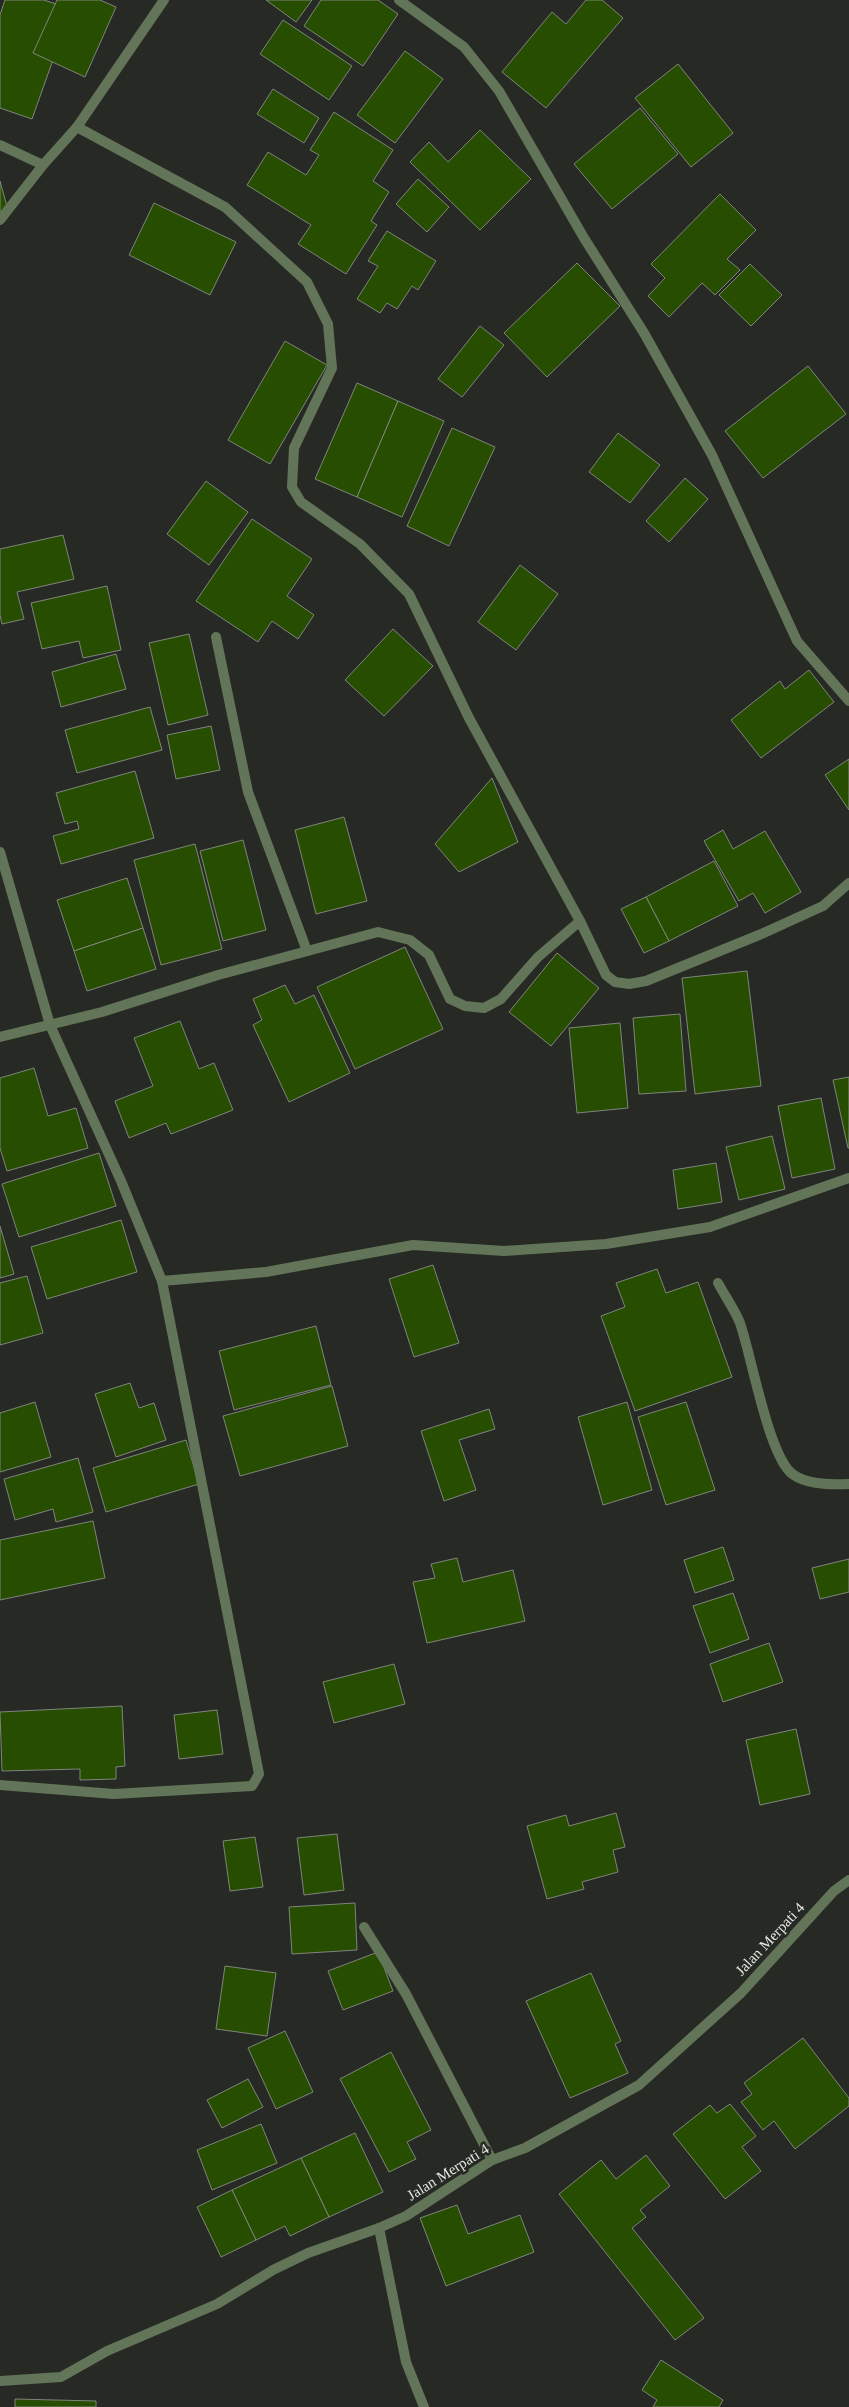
<svg xmlns="http://www.w3.org/2000/svg" width="849" height="2407" font-family="Georgia,serif">
  <style>
    .building { fill: #274e00; stroke: #7f847d }
    .lines { fill: none; stroke-linecap: round; stroke-linejoin: round }
    .service { stroke: #637558; stroke-width: 10 }
    .minor { stroke: #637558; stroke-width: 10 }
    .labels { text-anchor: middle; dominant-baseline: central; stroke-width: 5; stroke-linejoin: round; paint-order: stroke }
    .street-label { font-size: 15px; fill: #e5e7e3; stroke: #272a24 }
  </style>
  <rect width="100%" height="100%" fill="#272a24"/>
  <g class="building">
    <path d="M5,0H44L71,9L32,119L0,108V15Z"/>
    <path d="M57,0H100L116,7L85,77L33,53Z"/>
    <path d="M266,0H312L296,22Z"/>
    <path d="M321,0H378L398,14L363,66L304,26Z"/>
    <path d="M586,0H602L623,18L546,108L502,72L552,12L566,24Z"/>
    <path d="M283,20L352,66L329,100L260,54Z"/>
    <path d="M405,51L443,79L395,143L357,115Z"/>
    <path d="M678,64L733,133L691,167L635,98Z"/>
    <path d="M273,89L319,118L304,143L257,114Z"/>
    <path d="M640,108L678,154L612,209L574,164Z"/>
    <path d="M334,112L393,150L373,181L389,192L371,221L377,225L346,274L298,244L311,225L247,185L268,152L306,175L319,155L310,150Z"/>
    <path d="M480,130L531,179L480,230L410,162L429,142L448,162Z"/>
    <path d="M418,179L449,207L427,232L396,204Z"/>
    <path d="M0,181L8,210L0,212Z"/>
    <path d="M720,194L756,230L727,259L740,270L715,295L702,283L669,317L648,296L665,278L651,264Z"/>
    <path d="M154,203L236,242L210,295L129,255Z"/>
    <path d="M387,231L436,261L418,290L412,286L397,309L387,303L380,313L357,299L378,266L368,261Z"/>
    <path d="M577,263L620,306L547,377L504,333Z"/>
    <path d="M750,264L782,295L751,326L719,295Z"/>
    <path d="M480,326L504,345L462,397L438,379Z"/>
    <path d="M285,341L327,365L270,464L228,440Z"/>
    <path d="M808,366L846,414L763,478L725,431Z"/>
    <path d="M357,383L398,401L357,497L315,479Z"/>
    <path d="M398,401L444,421L402,517L357,497Z"/>
    <path d="M452,428L495,447L449,546L407,526Z"/>
    <path d="M618,433L660,465L630,503L589,472Z"/>
    <path d="M685,478L708,499L669,542L646,521Z"/>
    <path d="M206,481L248,512L209,565L167,534Z"/>
    <path d="M252,519L312,559L287,596L314,615L298,639L272,621L258,642L196,601Z"/>
    <path d="M63,535L74,579L17,592L24,619L2,624L0,615V549Z"/>
    <path d="M520,565L558,594L516,650L478,622Z"/>
    <path d="M107,586L121,650L83,658L79,641L42,649L31,603Z"/>
    <path d="M393,629L433,666L384,716L345,680Z"/>
    <path d="M189,634L208,715L168,725L149,643Z"/>
    <path d="M116,654L126,689L61,707L52,672Z"/>
    <path d="M809,670L834,702L761,758L731,720L780,681L785,689Z"/>
    <path d="M150,707L162,750L77,773L65,730Z"/>
    <path d="M211,726L220,770L176,779L167,735Z"/>
    <path d="M849,759V810L825,775Z"/>
    <path d="M135,771L154,838L61,864L53,836L79,829L77,821L65,824L56,793Z"/>
    <path d="M492,778L518,842L459,872L435,844Z"/>
    <path d="M344,817L367,901L316,914L295,830Z"/>
    <path d="M723,830L733,849L765,831L801,892L765,913L753,893L739,901L704,841Z"/>
    <path d="M243,840L266,930L223,941L200,851Z"/>
    <path d="M195,844L222,949L161,965L134,860Z"/>
    <path d="M714,861L738,906L669,941L646,897Z"/>
    <path d="M127,878L143,928L74,951L57,900Z"/>
    <path d="M646,897L669,941L644,953L621,909Z"/>
    <path d="M143,928L156,969L87,991L74,951Z"/>
    <path d="M405,947L443,1029L355,1069L317,987Z"/>
    <path d="M557,953L599,988L551,1046L509,1012Z"/>
    <path d="M747,971L761,1086L695,1094L682,978Z"/>
    <path d="M285,985L295,1004L314,995L350,1073L289,1102L253,1025L262,1020L253,999Z"/>
    <path d="M680,1014L686,1091L639,1094L633,1018Z"/>
    <path d="M180,1021L199,1069L214,1063L233,1110L171,1134L166,1123L129,1138L115,1101L153,1086L134,1038Z"/>
    <path d="M620,1023L628,1108L577,1113L569,1028Z"/>
    <path d="M34,1068L48,1116L76,1108L88,1148L7,1171L0,1148V1078Z"/>
    <path d="M849,1077V1148H848L833,1080Z"/>
    <path d="M821,1098L835,1169L792,1178L778,1106Z"/>
    <path d="M772,1136L785,1189L739,1200L726,1147Z"/>
    <path d="M99,1153L116,1206L19,1237L2,1184Z"/>
    <path d="M716,1163L722,1202L678,1209L673,1170Z"/>
    <path d="M121,1220L137,1272L47,1299L31,1247Z"/>
    <path d="M0,1226L14,1274L0,1278Z"/>
    <path d="M433,1265L459,1343L414,1357L389,1279Z"/>
    <path d="M657,1269L666,1293L698,1282L732,1377L635,1411L601,1316L625,1307L616,1283Z"/>
    <path d="M27,1276L43,1333L0,1345V1283Z"/>
    <path d="M316,1326L331,1385L234,1410L219,1351Z"/>
    <path d="M130,1383L139,1408L154,1403L166,1440L116,1457L95,1394Z"/>
    <path d="M332,1386L348,1446L240,1476L223,1416Z"/>
    <path d="M35,1402L51,1457L0,1472V1413Z"/>
    <path d="M627,1402L652,1490L603,1505L578,1417Z"/>
    <path d="M686,1402L715,1490L666,1505L638,1417Z"/>
    <path d="M489,1409L495,1429L459,1440L476,1490L444,1501L421,1431Z"/>
    <path d="M186,1440L199,1484L106,1512L93,1468Z"/>
    <path d="M78,1458L93,1512L56,1522L53,1509L15,1520L4,1479Z"/>
    <path d="M93,1521L105,1578L0,1600V1540Z"/>
    <path d="M723,1547L734,1580L695,1593L684,1560Z"/>
    <path d="M457,1558L463,1582L513,1570L525,1621L427,1643L413,1582L435,1578L431,1564Z"/>
    <path d="M849,1559V1592L820,1599L812,1568Z"/>
    <path d="M733,1593L749,1639L710,1653L693,1606Z"/>
    <path d="M769,1643L783,1682L723,1702L710,1664Z"/>
    <path d="M394,1664L405,1704L334,1723L323,1682Z"/>
    <path d="M122,1706L125,1766L116,1767V1779L80,1780V1769L2,1771L0,1712Z"/>
    <path d="M217,1710L223,1754L179,1759L174,1715Z"/>
    <path d="M796,1729L810,1794L760,1805L746,1740Z"/>
    <path d="M616,1813L625,1847L613,1850L618,1872L582,1882L584,1889L547,1899L527,1826L566,1815L569,1826Z"/>
    <path d="M337,1834L344,1890L304,1895L297,1838Z"/>
    <path d="M255,1837L263,1887L230,1891L223,1841Z"/>
    <path d="M355,1903L357,1950L292,1954L289,1907Z"/>
    <path d="M378,1952L393,1991L343,2010L328,1971Z"/>
    <path d="M225,1966L276,1973L267,2036L216,2029Z"/>
    <path d="M591,1973L621,2041L615,2044L628,2073L570,2098L526,2001Z"/>
    <path d="M285,2031L313,2092L276,2109L248,2048Z"/>
    <path d="M803,2038L849,2098V2106L795,2149L774,2121L763,2130L741,2102L752,2094L744,2083Z"/>
    <path d="M391,2052L431,2130L407,2142L416,2159L389,2172L340,2079Z"/>
    <path d="M248,2079L263,2107L222,2128L207,2100Z"/>
    <path d="M730,2104L756,2136L742,2147L761,2171L725,2199L673,2134L710,2105L717,2113Z"/>
    <path d="M261,2124L277,2163L212,2190L197,2150Z"/>
    <path d="M355,2133L383,2192L329,2217L301,2158Z"/>
    <path d="M646,2155L670,2186L640,2210L646,2217L632,2228L704,2318L675,2340L559,2194L601,2160L616,2179Z"/>
    <path d="M301,2158L329,2217L290,2236L285,2226L256,2240L232,2190Z"/>
    <path d="M232,2190L256,2240L221,2257L197,2207Z"/>
    <path d="M457,2205L468,2234L520,2215L534,2252L446,2286L420,2218Z"/>
    <path d="M661,2360L723,2400L719,2407H653L657,2400L642,2390Z"/>
    <path d="M15,2399L96,2401V2407H15Z"/>
  </g>
  <g class="lines">
    <path class="service" d="M379,2228L406,2362L424,2407"/>
    <g class="minor">
      <path d="M399,0L464,47L499,91L584,238L644,333L712,455L797,641L849,701"/>
      <path d="M77,127L225,207L307,282L328,324L332,368L294,448L292,487L301,502L360,544L409,594L469,718L580,921L606,975L615,982L629,984L646,981L759,935L823,906L849,883"/>
      <path d="M0,145L43,165"/>
      <path d="M0,220L43,165L77,127L164,0"/>
      <path d="M216,637L248,792L307,951"/>
      <path d="M0,852L50,1025L121,1181L162,1281L259,1774L252,1786L114,1794L0,1785"/>
      <path d="M0,1037L102,1012L218,975L378,932L410,940L429,955L450,999L465,1006L484,1008L501,999L538,957L580,921"/>
      <path d="M162,1281L266,1272L413,1245L504,1251L606,1244L710,1227L849,1178"/>
      <path d="M718,1283C725,1296 735,1310 740,1323C752,1358 767,1448 790,1472C804,1485 831,1485 849,1484"/>
      <path d="M364,1927L406,1994L492,2160"/>
      <path d="M0,2381L61,2377L107,2351L217,2304L273,2270L308,2253L379,2228L406,2216L492,2160L525,2148L639,2085L741,1993L834,1891L849,1880"/>
    </g>
  </g>
  <g class="labels">
    <g class="street-label">
      <text transform="translate(770 1939) rotate(-47)">Jalan Merpati 4</text>
      <text transform="translate(448 2172) rotate(-32)">Jalan Merpati 4</text>
    </g>
  </g>
</svg>
